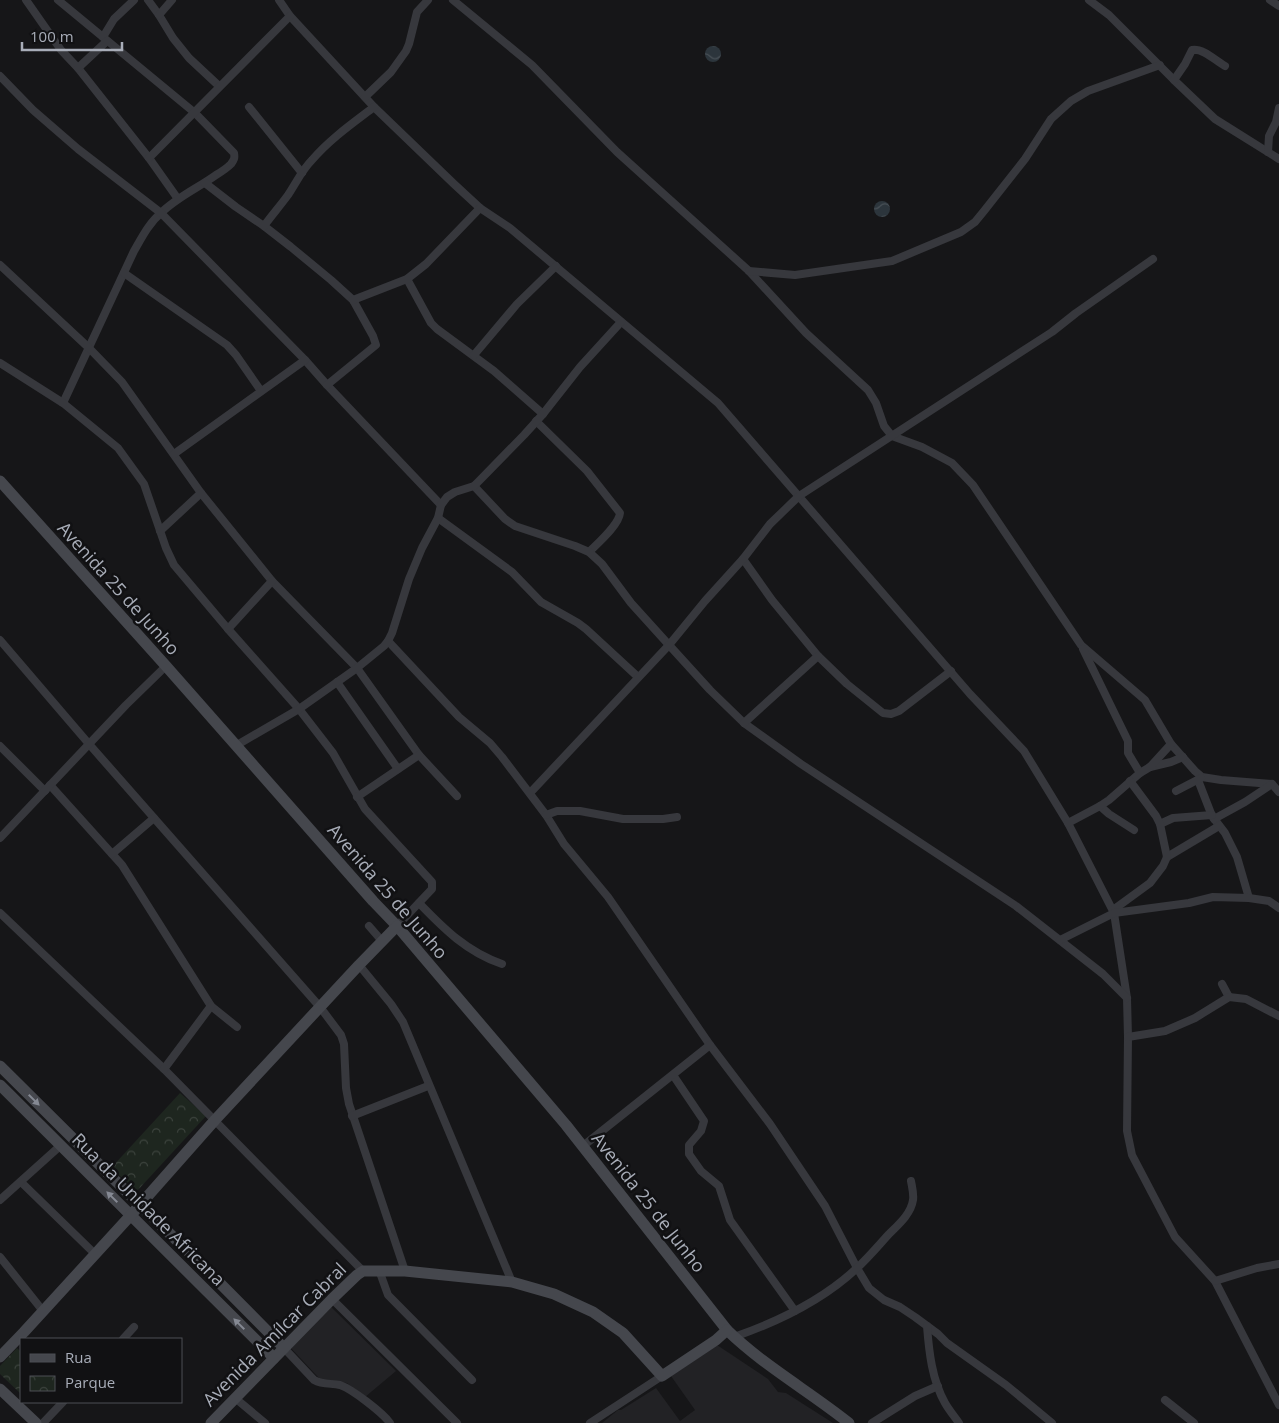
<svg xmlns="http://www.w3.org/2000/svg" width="1279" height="1423" font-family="'Open Sans',sans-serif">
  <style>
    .built { fill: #222225 }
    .park { fill: url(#park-crowns) }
    .water { fill: url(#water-waves) }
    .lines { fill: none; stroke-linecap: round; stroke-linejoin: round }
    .street { stroke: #37383d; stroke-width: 8 }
    .secondary { stroke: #45474d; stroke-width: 11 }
    .oneway { fill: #858993 }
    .labels { text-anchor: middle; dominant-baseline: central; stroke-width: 5; stroke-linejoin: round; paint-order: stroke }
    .street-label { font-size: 18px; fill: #a8adb8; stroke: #111113 }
  </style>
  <defs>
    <pattern id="park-crowns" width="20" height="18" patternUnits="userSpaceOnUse" patternTransform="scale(1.25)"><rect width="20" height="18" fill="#1e261f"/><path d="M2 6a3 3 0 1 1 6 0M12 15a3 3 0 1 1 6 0" fill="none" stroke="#3c433d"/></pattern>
    <pattern id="water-waves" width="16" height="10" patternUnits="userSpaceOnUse" patternTransform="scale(1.25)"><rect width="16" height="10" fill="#2c353c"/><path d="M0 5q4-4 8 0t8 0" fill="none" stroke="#485056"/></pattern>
  </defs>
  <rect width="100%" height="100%" fill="#161618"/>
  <g class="built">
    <path d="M331,1307L396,1371L365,1397L347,1383L324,1381L319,1378L289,1346Z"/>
    <path d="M717,1345L768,1379L778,1392L786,1393L833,1423H602L618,1410H621L656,1388L680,1421L695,1410L671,1376Z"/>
  </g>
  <g class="park">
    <path d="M180,1093L206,1116L137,1191L111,1168Z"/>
    <path d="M17,1348L21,1352V1394L0,1374V1366Z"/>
  </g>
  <g class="water">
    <circle cx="713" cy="54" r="8"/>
    <circle cx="882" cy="209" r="8"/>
  </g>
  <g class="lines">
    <g class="street">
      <path d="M26,0L61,50L78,68L149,158L178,199"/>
      <path d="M58,0L195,113L234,153C235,158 234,160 231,164C227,168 221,172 216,175C198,188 177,197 161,213C149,223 142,237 134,251L63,403"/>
      <path d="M148,0L159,15L173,38L189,58L219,86"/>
      <path d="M279,0L290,16L374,107L454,184L480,208L510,228L718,403L970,694L1024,751L1068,823L1114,913L1127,998L1128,1037L1127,1131L1132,1155L1175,1237L1215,1281L1279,1405"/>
      <path d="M453,0L532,65L617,152L749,271L806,333L868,390L876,403L884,426L892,436L922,447L952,463L973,485L1081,645L1145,700L1171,744L1195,771L1202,777L1221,780L1272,784L1279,792"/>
      <path d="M1089,0L1109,15L1174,80L1215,119L1279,159"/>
      <path d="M1270,0L1279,6"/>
      <path d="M159,15L172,0"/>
      <path d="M103,37L114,19L134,0"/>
      <path d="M78,68L107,41"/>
      <path d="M0,76L33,110L78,149L161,213L305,360L327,385L441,505"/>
      <path d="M1174,80L1185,64L1192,50C1203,48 1216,61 1225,66"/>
      <path d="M365,97L391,72L406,51L409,44L417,12L428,0"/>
      <path d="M249,107L302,173"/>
      <path d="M1268,152L1269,136L1276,122L1279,108"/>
      <path d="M149,158L290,16"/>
      <path d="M205,183L236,207L264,226L291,247L331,280L353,300L373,336L376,345L327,385"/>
      <path d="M264,226C272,215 280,206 288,195C296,183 302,170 312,160C330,139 353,123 374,107"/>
      <path d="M0,265L89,348L122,382L201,493L272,581L357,668L419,755L457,796"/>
      <path d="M749,271L795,275L892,261L961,232L975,222L984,211L1025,159L1051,119L1071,101L1088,91L1160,65"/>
      <path d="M124,273L227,345L236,355L261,391"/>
      <path d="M407,279L431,323L437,329L494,371L543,414"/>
      <path d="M353,300L407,279L426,264L480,208"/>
      <path d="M474,355L517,304L556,266"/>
      <path d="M0,363L63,403L118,448L144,484L166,548L174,565L228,629L299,709L333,753L365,809L432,882V889L397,926"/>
      <path d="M536,421L587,471L620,513C619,525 598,543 589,552"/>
      <path d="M174,454L305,360"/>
      <path d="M474,486L505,519L515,526L575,546L589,552L602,564L631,603L669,645L710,690L744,723L801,764L1016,906L1103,974L1127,998"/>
      <path d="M438,518L512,572L541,602L578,623L586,629L638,677"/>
      <path d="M160,531L201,493"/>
      <path d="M743,559L772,600L818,656L847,684L883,713L891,714L899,711L951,671"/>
      <path d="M228,629L272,581"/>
      <path d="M0,640L89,744L320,1007L341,1035L344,1044L346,1088L349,1104L405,1271"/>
      <path d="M388,641L459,717L490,743L502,757L546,815L564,844L608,897L710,1045L770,1124L825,1206L857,1268L869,1288L884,1300L900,1307L915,1317L938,1334L947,1343L1006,1385L1052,1423"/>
      <path d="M1083,649L1128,741V753L1140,773"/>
      <path d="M337,682L398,769"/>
      <path d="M744,723L818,656"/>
      <path d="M237,745L299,709L357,668L384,646L388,641L392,633L409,579L422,548L438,518L441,505L447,497L455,492L474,486L480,480L524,435L543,414L580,367L621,322"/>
      <path d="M0,746L45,791"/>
      <path d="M1150,767L1171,762L1183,757"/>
      <path d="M1198,780L1212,816L1225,833L1237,857L1249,898"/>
      <path d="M50,785L122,865L211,1006L237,1027"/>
      <path d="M1176,791L1201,778"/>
      <path d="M530,793L669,645L705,601L743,559L770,524L799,496L1052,332L1076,313L1153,259"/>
      <path d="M357,797L419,755"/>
      <path d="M1100,806L1109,814L1134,830"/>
      <path d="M546,815L557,811H580L623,819H663L677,817"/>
      <path d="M1214,819L1245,802L1272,784"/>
      <path d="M1068,823L1100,806L1109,800L1140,773L1150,767L1171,744"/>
      <path d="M1160,824L1173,818L1212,815"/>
      <path d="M0,838L126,705L166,666"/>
      <path d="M112,854L154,818"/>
      <path d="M1167,857L1219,826"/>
      <path d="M419,903C444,929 467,952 502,964"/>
      <path d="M1113,910L1150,883L1163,866L1167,857L1160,824L1156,816L1130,781"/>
      <path d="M0,913L164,1069L363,1271"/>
      <path d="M369,926L382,941"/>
      <path d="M1060,940L1114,913L1189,903L1213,897L1249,898L1269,901L1279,908"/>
      <path d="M359,965L391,1004L403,1022L512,1282"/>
      <path d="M1222,984L1229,997"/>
      <path d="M1128,1037L1165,1031L1195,1018L1229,997L1246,999L1279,1016"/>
      <path d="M164,1069L211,1006"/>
      <path d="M673,1075L704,1121L701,1131L689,1145V1154L701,1171L719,1186L730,1220L795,1311"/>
      <path d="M352,1116L428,1086"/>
      <path d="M583,1146L710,1045"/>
      <path d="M21,1182L95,1254"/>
      <path d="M0,1200L60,1146"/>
      <path d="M0,1257L43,1311"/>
      <path d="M379,1270L388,1295L472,1380"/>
      <path d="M1215,1281L1257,1268L1279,1264"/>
      <path d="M332,1299L457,1423"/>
      <path d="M927,1326C929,1352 932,1380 945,1403C949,1410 954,1416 959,1423"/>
      <path d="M734,1337C777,1322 823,1300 857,1268C868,1258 878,1246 889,1234C898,1225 911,1214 913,1200C914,1194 912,1187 911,1181"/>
      <path d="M123,1339L134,1327"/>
      <path d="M284,1348L314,1380C323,1385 331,1383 340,1385C352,1389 383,1413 390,1423"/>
      <path d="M235,1398L265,1423"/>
      <path d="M1165,1400L1194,1423"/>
      <path d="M43,1423L63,1402"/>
      <path d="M590,1423L662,1376"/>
      <path d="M872,1423L915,1396L938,1386"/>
    </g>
    <g class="secondary">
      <path d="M0,481L166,666L373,901L397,926L566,1125L727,1330C764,1366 809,1391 849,1423"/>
      <path d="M0,1066L140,1205L195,1258L284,1348"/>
      <path d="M0,1085L274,1358"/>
      <path d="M0,1357L24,1332L131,1215L215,1120L359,965L397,926"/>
      <path d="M0,1389L36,1423"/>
      <path d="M211,1423L332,1299L357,1275L363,1271H405L512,1282L554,1294L593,1312L623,1333L662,1376L716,1340L727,1330"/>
    </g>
  </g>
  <defs><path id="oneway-solid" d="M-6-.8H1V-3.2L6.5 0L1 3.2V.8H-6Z" transform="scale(1.25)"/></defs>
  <g class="oneway">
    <use href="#oneway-solid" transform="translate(34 1100) rotate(45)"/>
    <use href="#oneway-solid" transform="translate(112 1197) rotate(-135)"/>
    <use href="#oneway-solid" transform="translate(239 1324) rotate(-135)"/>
  </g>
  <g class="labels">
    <g class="street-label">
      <text transform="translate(119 588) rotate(48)">Avenida 25 de Junho</text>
      <text transform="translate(388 891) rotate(49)">Avenida 25 de Junho</text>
      <text transform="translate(649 1202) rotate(52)">Avenida 25 de Junho</text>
      <text transform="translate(149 1209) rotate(45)">Rua da Unidade Africana</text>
      <text transform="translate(274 1334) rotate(-45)">Avenida Amílcar Cabral</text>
    </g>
  </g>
  <rect x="20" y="1338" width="162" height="65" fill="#111113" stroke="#4d4f55"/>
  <rect x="30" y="1354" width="25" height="8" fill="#45474d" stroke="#4d4f55"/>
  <text x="65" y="1363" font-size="15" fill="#a8adb8">Rua</text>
  <rect x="30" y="1376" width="25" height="15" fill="url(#park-crowns)" stroke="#4d4f55"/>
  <text x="65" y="1388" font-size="15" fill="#a8adb8">Parque</text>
  <path d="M22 42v8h100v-8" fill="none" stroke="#a8adb8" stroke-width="2.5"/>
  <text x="30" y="42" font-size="15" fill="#a8adb8" stroke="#111113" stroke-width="4" paint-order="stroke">100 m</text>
</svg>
